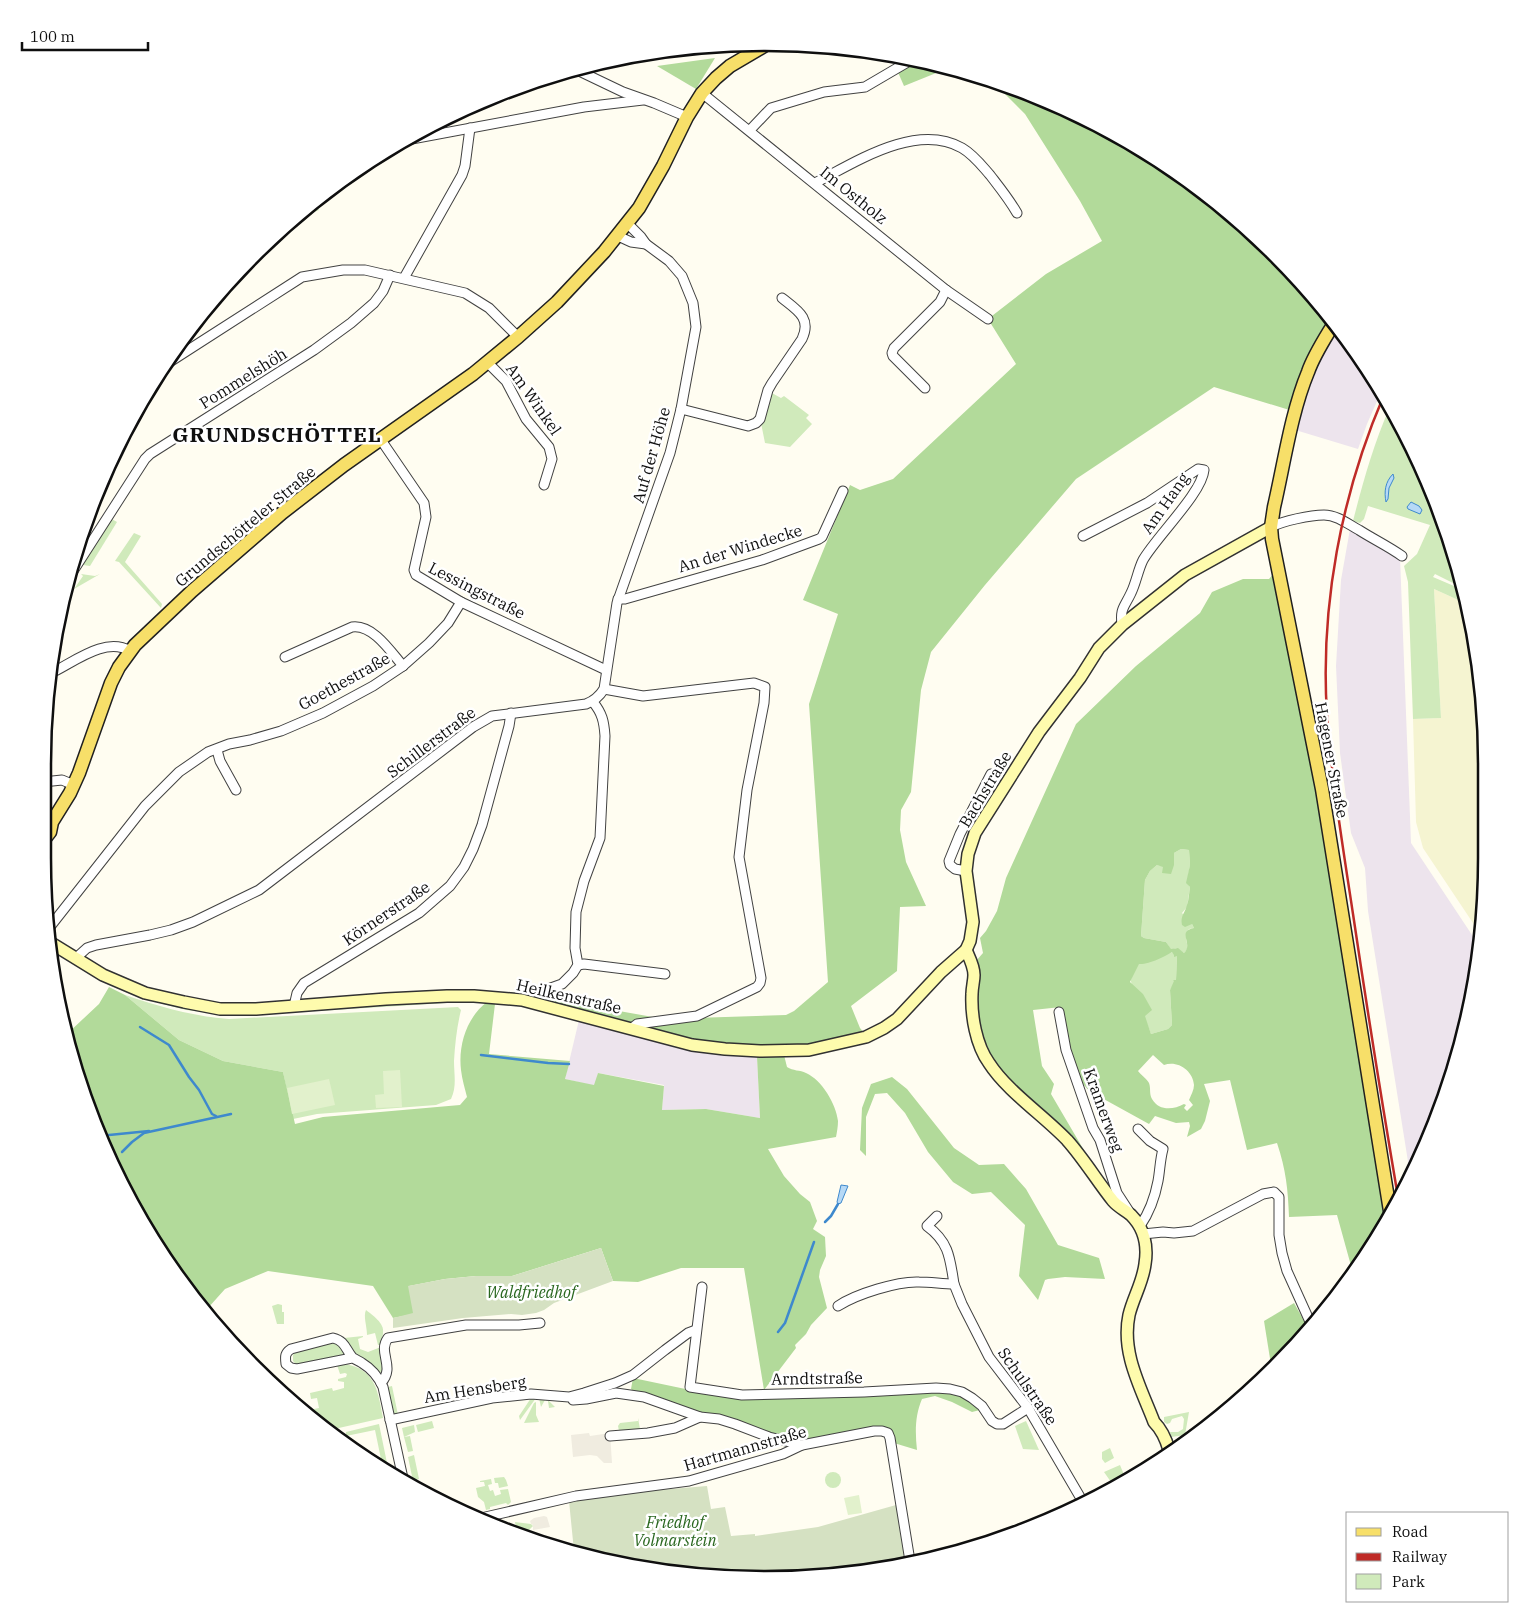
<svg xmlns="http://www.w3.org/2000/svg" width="1529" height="1622" font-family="'IBM Plex Serif',serif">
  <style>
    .industrial { fill: #ede4ed }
    .farmland { fill: #f5f4d1 }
    .green { fill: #d0eabb }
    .forest { fill: #b2da9a; fill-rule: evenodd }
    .cemetery { fill: #d5e1c2 }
    .pitch { fill: #e2f1cc }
    .plaza { fill: #f0ece0 }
    .water { fill: #b6d9f6; stroke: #3e89cd }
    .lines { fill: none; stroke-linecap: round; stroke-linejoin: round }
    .stream { stroke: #3e89cd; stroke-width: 2.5 }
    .street-casing { stroke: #424242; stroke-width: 11 }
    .secondary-casing { stroke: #313131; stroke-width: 14 }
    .primary-casing { stroke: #202020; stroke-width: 15 }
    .street { stroke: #fff; stroke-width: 9 }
    .secondary { stroke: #fefbad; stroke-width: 11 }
    .primary { stroke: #f7df69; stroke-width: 12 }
    .rail { stroke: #bf2b27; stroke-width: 2.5 }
    .labels { text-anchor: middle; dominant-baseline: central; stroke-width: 5; stroke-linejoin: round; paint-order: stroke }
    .street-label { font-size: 16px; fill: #0f0f0f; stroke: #fff }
    .park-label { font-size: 16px; font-style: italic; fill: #29671f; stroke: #fff }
    .district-label { font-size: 21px; font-weight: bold; letter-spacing: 1px; fill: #0f0f0f; stroke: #fff }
    .rim { fill: none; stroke: #0f0f0f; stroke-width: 2.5 }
  </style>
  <rect width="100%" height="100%" fill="#fffdf1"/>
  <g class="industrial">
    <path d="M1336,328L1381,392L1367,424L1358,449L1292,429L1300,393Z"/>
    <path d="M1350,529L1400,557L1411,843L1478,944L1473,998L1431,1134L1410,1174L1368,911L1365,868L1351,833L1340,753L1336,666L1341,580Z"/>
    <path d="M579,1020L628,1033L680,1049L724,1055L757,1057L760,1118L706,1109L662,1110L664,1085L598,1073L595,1086L565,1079Z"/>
  </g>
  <path class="farmland" d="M1434,589L1465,603L1480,671L1486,858L1479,932L1423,848L1416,822L1413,719L1441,718Z"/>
  <g class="green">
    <path d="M316,202L319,210L285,225L289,221Z"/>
    <path d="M770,392L781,398L784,396L809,415L806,418L812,424L790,447L765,443L761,423Z"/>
    <path d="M1389,409L1393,411L1448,533L1461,587L1435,574L1433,577L1461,589L1465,603L1434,589L1441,718L1413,719L1408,582L1404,566L1417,554L1430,525L1368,506L1364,519L1360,523L1353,521C1363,482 1373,446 1389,409Z"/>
    <path d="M110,518L117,522L90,566L83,565L81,563Z"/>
    <path d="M134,533L141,536L125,562L162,604L161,608L119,562L115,561Z"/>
    <path d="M81,574L95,576L100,574L74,589L83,576Z"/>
    <path d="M1181,849L1189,850L1190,865L1187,883L1190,887L1187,907L1182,913L1192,924L1194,928L1189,929C1181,940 1193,946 1184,953L1176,948L1171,950L1166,942L1144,938L1141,936L1145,880L1150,871L1157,865L1163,866L1174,865V853Z"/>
    <path d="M1173,952L1177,956L1176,980L1170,990L1172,1025L1168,1029L1151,1034C1148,1025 1130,985 1131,980C1132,972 1138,965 1142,958Z"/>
    <path d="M117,985L218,1014L186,1010L163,1004L115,987Z"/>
    <path d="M125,995C161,1007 191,1016 229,1019L458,1007L461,1010C457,1026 455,1044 454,1061C454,1075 457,1086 451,1099L436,1105L317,1114L293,1119L283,1072L223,1061L179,1040Z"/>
    <path d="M446,1001V1003L318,1011V1008Z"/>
    <path d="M278,1304L282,1305V1312H284V1324H277L272,1306Z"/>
    <path d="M366,1310C372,1315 385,1323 383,1333C383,1337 381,1340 381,1345H378L375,1333L367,1335C367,1326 363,1316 366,1310Z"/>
    <path d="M363,1336V1337L358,1339L360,1349L368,1352L381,1347L385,1371L383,1374L354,1355L344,1338Z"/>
    <path d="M332,1342L339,1344L345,1354L297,1365L293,1361V1355L295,1352Z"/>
    <path d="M345,1364C376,1369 378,1392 383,1418L330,1430L304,1411L319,1408L317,1398L311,1399L310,1393L332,1388L333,1391L344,1388V1382L338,1381V1379L346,1377L347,1374L345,1373L340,1374L337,1365Z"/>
    <path d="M392,1386L398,1415L393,1414L388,1387Z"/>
    <path d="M534,1397H545L555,1407L549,1408L548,1401L545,1400L541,1407L539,1398H536L520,1420L519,1416L531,1398Z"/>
    <path d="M536,1402V1415L539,1422L524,1423L534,1403Z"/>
    <path d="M1189,1412L1185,1435L1171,1437L1170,1432H1178L1183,1429L1184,1419L1182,1416L1172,1419L1170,1423L1167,1424L1164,1422V1417Z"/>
    <path d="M638,1418L640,1429L619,1431L618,1426L620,1423L638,1421Z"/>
    <path d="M432,1421L434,1428L418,1432L416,1425Z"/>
    <path d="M1026,1421L1039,1450L1023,1449L1015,1426Z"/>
    <path d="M379,1424L387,1463L382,1464L375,1430L346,1436V1432Z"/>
    <path d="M414,1425L415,1432L404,1437L402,1428Z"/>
    <path d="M410,1436L413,1451L408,1452L404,1437Z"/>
    <path d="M1110,1448L1114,1458L1105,1463L1102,1459V1452Z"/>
    <path d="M414,1455L419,1479L413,1481L408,1457Z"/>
    <path d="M1120,1465L1127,1482L1117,1485L1116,1481L1111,1482L1104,1472Z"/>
    <circle cx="833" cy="1480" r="8"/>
    <path d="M504,1477L506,1480L508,1486L499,1488L498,1483H495L494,1478Z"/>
    <path d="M491,1479L492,1484L488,1485L490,1491L493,1490L495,1496L501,1494L500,1490L508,1489L511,1502L508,1505L506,1503L490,1507V1509L486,1510L484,1502L478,1497L476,1488L485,1486L484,1482H480V1481Z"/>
    <path d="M515,1522L531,1524L533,1526L522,1537L517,1534Z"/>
  </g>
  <g class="forest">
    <path d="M715,58L696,89L657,66Z"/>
    <path d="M911,60L951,67L904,86L897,70Z"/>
    <path d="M994,83L1084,117L1204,192L1308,289L1333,325L1296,412L1214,387L1076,479L985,585L931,652L921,690L911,792L901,810L900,830L906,862L926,906L900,907L897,971L851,1006L860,1028L864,1033L810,1045L778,1047L695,1042L539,999L538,998L545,994L574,1003L664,1019L786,1015L794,1011L828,982L809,704L838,614L803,600L850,485L860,490L893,479L1016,364L988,319L1046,274L1102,241L1080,201L1025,114Z"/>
    <path d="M1276,571L1306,731L1388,1215L1365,1259L1353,1273L1337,1215L1289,1217C1288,1189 1286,1170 1277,1143L1247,1150L1230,1080L1204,1084L1210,1101L1205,1121L1201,1129L1187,1137L1190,1126L1189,1122L1176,1123L1155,1116L1149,1124L1091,1092C1068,1073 1066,1035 1061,1007L1033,1010L1042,1066L1054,1084L1051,1094L1085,1152L1083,1153C1074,1142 1065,1130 1055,1121C1033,1100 998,1077 987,1049C976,1021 977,991 976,961L983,953L980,938L986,931L997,911L1006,878L1076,724L1136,666L1200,613L1212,592L1243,579H1269ZM1181,849L1189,850L1190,865L1186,883L1190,887C1189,893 1189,899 1187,905C1185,913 1180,916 1182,925L1185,927L1192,924L1194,928C1176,932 1194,943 1184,953L1178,948L1171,949L1166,942L1144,938L1141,936L1145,880L1150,871L1157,865L1163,867L1162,873L1171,874L1174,865V853ZM1172,952L1174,955V957L1177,956L1176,980H1173L1174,981L1170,990L1172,1025L1168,1029L1151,1034L1145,1016L1152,1010L1143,994L1130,982L1139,964C1148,965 1166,956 1172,952ZM1153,1055L1164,1065C1177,1060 1193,1070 1194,1085C1194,1090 1191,1095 1189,1100L1193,1105L1187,1111L1184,1108L1186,1105L1184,1104C1173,1110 1159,1111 1152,1099C1149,1094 1151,1088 1149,1083C1147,1079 1141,1075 1138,1071Z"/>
    <path d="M109,987L125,995L179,1040L223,1061L283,1072L295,1124L323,1117L460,1105L467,1097C465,1089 462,1079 461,1070C458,1045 467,1017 487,1002L495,1004L489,1054L570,1061L565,1079L594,1085L598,1073L664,1086L662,1110L706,1109L760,1118L757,1057H776L784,1055L787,1067C793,1071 800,1070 806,1073C822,1080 836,1104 838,1121C838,1126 837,1132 836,1137L768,1149L784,1176L800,1194L810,1202L817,1221L813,1229L825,1237L826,1256L820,1270L819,1277L827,1308L811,1325L806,1334L795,1345L796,1348L764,1390L744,1268H681L638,1282L613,1281L601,1248L512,1276H476L445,1279L409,1286L414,1314L393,1318L373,1286L268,1271L225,1289L208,1308L164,1259L98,1134L67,1034L99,1004Z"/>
    <path d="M892,1077L907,1089L954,1148L979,1165L1004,1164L1026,1189L1058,1245L1099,1258L1105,1279L1065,1277L1048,1279L1045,1280L1038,1300L1019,1276L1025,1225L991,1192L972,1194L953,1182L928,1152L905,1113L887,1093L875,1094L866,1117V1156L860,1150L862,1108L871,1084Z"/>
    <path d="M1294,1303L1308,1328L1272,1371L1264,1321Z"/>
    <path d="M633,1378L714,1395L947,1392L961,1395L980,1410L972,1412L952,1402L935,1396L922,1399C915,1415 915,1432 917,1450L894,1443L889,1429L868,1428L807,1441L793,1439L783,1438L722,1416L696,1412L634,1392L631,1389Z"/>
  </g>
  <g class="cemetery">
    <path d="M601,1248L613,1281L554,1303L544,1310L536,1313L522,1315L511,1314L463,1318L393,1328V1318L413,1313L408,1286L445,1279L476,1276H512Z"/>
    <path d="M707,1486L711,1509L725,1507L731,1536L755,1534V1536L818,1527L896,1505L905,1562L858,1573H671L574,1551L569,1501L622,1493Z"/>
  </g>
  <g class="pitch">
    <path d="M400,1070L402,1107L376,1108L375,1095L384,1094L383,1071Z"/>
    <path d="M329,1079L335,1105L292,1114L287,1088Z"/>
    <path d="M859,1495L862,1513L848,1515L844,1498Z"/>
  </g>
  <g class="plaza">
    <path d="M589,1433L590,1436L610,1433L612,1463H604L597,1456L590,1455L573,1457L571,1435Z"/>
    <path d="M544,1516L547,1517L550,1527L533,1530V1525L531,1524L530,1521L534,1518Z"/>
  </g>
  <g class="water">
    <path d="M1393,474L1394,478L1389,488L1388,499L1386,502C1384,492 1385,482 1393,474Z"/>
    <path d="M1411,502L1419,506L1422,510L1420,514L1408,509L1407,507Z"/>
    <path d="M841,1185L848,1186L841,1203L838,1204L837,1202Z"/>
  </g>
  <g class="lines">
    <g class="stream">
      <path d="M140,1027L169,1045L189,1077L199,1090L212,1114L216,1116"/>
      <path d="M481,1055L548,1063L569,1064"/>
      <path d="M99,1136L149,1131"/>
      <path d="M122,1152L132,1142L144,1133L231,1114"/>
      <path d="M111,1160L113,1159"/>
      <path d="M825,1222L831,1216L838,1204"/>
      <path d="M778,1332L785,1323L814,1242"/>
    </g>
    <defs>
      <g id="street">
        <path d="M577,70L623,92L654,103L687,117"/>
        <path d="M702,93L946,290L988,319"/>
        <path d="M750,130L771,108L824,92L865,87L911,60"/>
        <path d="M401,141L584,107L643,100"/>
        <path d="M815,183C856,162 916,122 962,148C974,155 982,166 990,175C1000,188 1009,199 1017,213"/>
        <path d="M618,236L631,242L646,244"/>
        <path d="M404,278L462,175L465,166L470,128"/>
        <path d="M487,362L506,381L526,419L549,447L552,459L544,485"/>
        <path d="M168,363L302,277L343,270H365L465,293L489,308L518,337"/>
        <path d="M925,388L893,356L892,353L894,348L940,302L946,290"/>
        <path d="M681,409L748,426L756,423L760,419L768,390L772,383L802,339C812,318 797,310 782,298"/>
        <path d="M381,440L424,503L426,517L414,570L416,575L461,602L606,670"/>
        <path d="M1271,527C1283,521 1310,515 1324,515C1337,515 1348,524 1359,530C1373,539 1388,546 1402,556"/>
        <path d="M1083,536L1147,503L1198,469L1204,470C1202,493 1156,537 1143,560C1138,570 1136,583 1131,593C1124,608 1120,608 1122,625"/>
        <path d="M66,582L145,459L150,454L314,350L351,323L374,303L383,291L390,275"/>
        <path d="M618,599H625L762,560L819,539L822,537L843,491"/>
        <path d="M285,657L352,627C373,624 391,652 403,666"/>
        <path d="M51,673C73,663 105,636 130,651"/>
        <path d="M604,689L643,696L754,683L765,687L764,703L747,790L739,857L761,978L760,983L757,987L697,1016L637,1024L632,1028"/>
        <path d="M217,750L220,761L236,790"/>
        <path d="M43,782L62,780L74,785"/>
        <path d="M966,871L955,869L950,865L949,861L960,834L991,774"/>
        <path d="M49,928L145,806L179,772L208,752L229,744L250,740L281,731L323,713L373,686L403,666L429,643L448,623L461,602"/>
        <path d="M76,958L87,948L96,945L150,935L171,930L193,922L259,890L473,727L492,716L586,704C594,701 599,697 604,689L617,603L670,453L681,409L696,327L693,303L682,276L669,261L646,244L641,237L628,224"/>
        <path d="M578,965L584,964L665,974"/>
        <path d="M548,989L562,984L573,973L578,965L575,948L576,912L584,881L600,838L605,736C604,721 602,713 593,702"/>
        <path d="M294,1006L297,993L304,983L419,913L450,886L464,867L473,849L482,825L509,726L511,713"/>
        <path d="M1059,1012L1066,1050L1093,1128L1100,1140L1117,1193L1130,1213"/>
        <path d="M1138,1129L1150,1141L1163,1149C1160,1160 1160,1170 1158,1181C1155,1197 1149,1213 1140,1226"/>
        <path d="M937,1216L927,1226C949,1242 950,1258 954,1284"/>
        <path d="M1143,1234L1163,1232L1174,1233L1193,1231L1263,1194L1274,1192L1279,1197V1235L1282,1253L1287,1271L1311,1324"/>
        <path d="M702,1287L690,1387L742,1395L864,1392L936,1388L950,1389L962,1392L972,1398L982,1406L992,1421L997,1424H1003L1028,1408"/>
        <path d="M838,1306C856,1294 898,1281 919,1282C931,1282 943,1284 954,1284L962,1304L989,1357L1028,1408L1083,1502"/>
        <path d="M352,1358L297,1369L291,1368L286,1364C285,1356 285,1353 291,1349L333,1338C345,1341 345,1348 352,1357C354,1359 359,1361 362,1363C372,1369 378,1376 383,1387L404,1483"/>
        <path d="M381,1383C396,1366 377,1353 388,1338L466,1325H519L540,1323"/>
        <path d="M573,1400L586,1399L616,1393L644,1397L700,1417L719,1419L735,1424L769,1437L802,1445"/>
        <path d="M390,1420L492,1398L531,1394L569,1397L584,1393L615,1383L633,1375L665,1350L688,1333L696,1330"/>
        <path d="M610,1436L648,1433L675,1428L700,1417"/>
        <path d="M481,1518L576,1496L689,1481L783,1454L802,1445L874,1431H882L888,1433L890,1438L910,1561"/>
      </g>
      <g id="secondary">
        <path d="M51,943L103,975L145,993L184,1002L220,1009H256L386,999L447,996H474L522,1000L692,1045L725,1049L760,1051L809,1050L866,1037L884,1028L897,1019L941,972L966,950L970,941L973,922L966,871L968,854L975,833L1039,732L1080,678L1099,648L1122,625L1185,575L1271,527"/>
        <path d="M966,950C969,957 974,966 974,975C974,981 972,987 972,994C971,1016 976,1045 989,1063C1007,1091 1043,1115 1067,1140C1084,1159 1097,1181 1113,1201C1118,1207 1125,1210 1131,1215C1144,1228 1148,1246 1145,1264C1143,1282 1133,1298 1129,1315C1121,1353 1141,1388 1154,1422C1162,1430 1166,1439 1169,1450"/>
      </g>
      <g id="primary">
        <path d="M1333,325C1324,340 1314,355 1308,372C1291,413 1284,464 1274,507L1271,527L1272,539L1322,789L1390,1211"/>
        <path d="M43,841L50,832L52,822L70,793L79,773L111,683L119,667L135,645L192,591L282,513L344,465L473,374L518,337L557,302L604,252L639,208L663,166L687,117L702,93L716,78L730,66L764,46"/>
      </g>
    </defs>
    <use href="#street" class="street-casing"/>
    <use href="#secondary" class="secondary-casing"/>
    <use href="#primary" class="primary-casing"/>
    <use href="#street" class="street"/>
    <use href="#secondary" class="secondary"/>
    <use href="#primary" class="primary"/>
    <path class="rail" d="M1384,395C1341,495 1320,606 1327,715C1332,781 1343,848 1353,914C1367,1008 1382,1103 1398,1197"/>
  </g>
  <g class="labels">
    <g class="street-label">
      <text transform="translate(854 195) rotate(39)">Im Ostholz</text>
      <text transform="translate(243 378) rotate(-32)">Pommelshöh</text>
      <text transform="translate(534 399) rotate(55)">Am Winkel</text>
      <text transform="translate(651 455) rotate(-74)">Auf der Höhe</text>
      <text transform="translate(1165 503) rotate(-55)">Am Hang</text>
      <text transform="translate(245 526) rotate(-40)">Grundschötteler Straße</text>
      <text transform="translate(740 548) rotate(-17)">An der Windecke</text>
      <text transform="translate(477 590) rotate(27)">Lessingstraße</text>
      <text transform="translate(344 681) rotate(-29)">Goethestraße</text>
      <text transform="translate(431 742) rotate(-37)">Schillerstraße</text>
      <text transform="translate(1332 760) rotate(79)">Hagener Straße</text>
      <text transform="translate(985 789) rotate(-59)">Bachstraße</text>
      <text transform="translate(386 913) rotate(-34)">Körnerstraße</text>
      <text transform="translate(569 996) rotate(13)">Heilkenstraße</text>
      <text transform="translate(1104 1110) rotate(70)">Kramerweg</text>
      <text transform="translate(817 1378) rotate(-1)">Arndtstraße</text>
      <text transform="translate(1028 1386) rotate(55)">Schulstraße</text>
      <text transform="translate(475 1389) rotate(-9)">Am Hensberg</text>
      <text transform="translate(745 1448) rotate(-16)">Hartmannstraße</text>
    </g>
    <g class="park-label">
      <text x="531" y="1292">Waldfriedhof</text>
      <text x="675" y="1522">Friedhof<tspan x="675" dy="18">Volmarstein</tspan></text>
    </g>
    <g class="district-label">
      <text x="277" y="434">GRUNDSCHÖTTEL</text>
    </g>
  </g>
  <path d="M0 0H1529V1622H0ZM764 51H765A713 713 0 0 1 1478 764V858A713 713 0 0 1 765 1571H764A713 713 0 0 1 51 858V764A713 713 0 0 1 764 51Z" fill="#fff" fill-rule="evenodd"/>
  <path class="rim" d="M764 51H765A713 713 0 0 1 1478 764V858A713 713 0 0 1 765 1571H764A713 713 0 0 1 51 858V764A713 713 0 0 1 764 51Z"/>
  <rect x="1346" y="1512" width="162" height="90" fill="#ffffff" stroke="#9f9f9f"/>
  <rect x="1356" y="1528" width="25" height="8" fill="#f7df69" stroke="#9f9f9f"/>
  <text x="1392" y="1537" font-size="15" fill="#0f0f0f">Road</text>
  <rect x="1356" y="1553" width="25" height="8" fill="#bf2b27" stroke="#9f9f9f"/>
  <text x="1392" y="1562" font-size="15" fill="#0f0f0f">Railway</text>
  <rect x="1356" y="1574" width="25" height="15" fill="#d0eabb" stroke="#9f9f9f"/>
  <text x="1392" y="1587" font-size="15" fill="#0f0f0f">Park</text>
  <path d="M22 42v8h126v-8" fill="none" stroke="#0f0f0f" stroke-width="2.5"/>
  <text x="30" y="42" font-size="15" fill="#0f0f0f" stroke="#ffffff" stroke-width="4" paint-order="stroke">100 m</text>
</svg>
